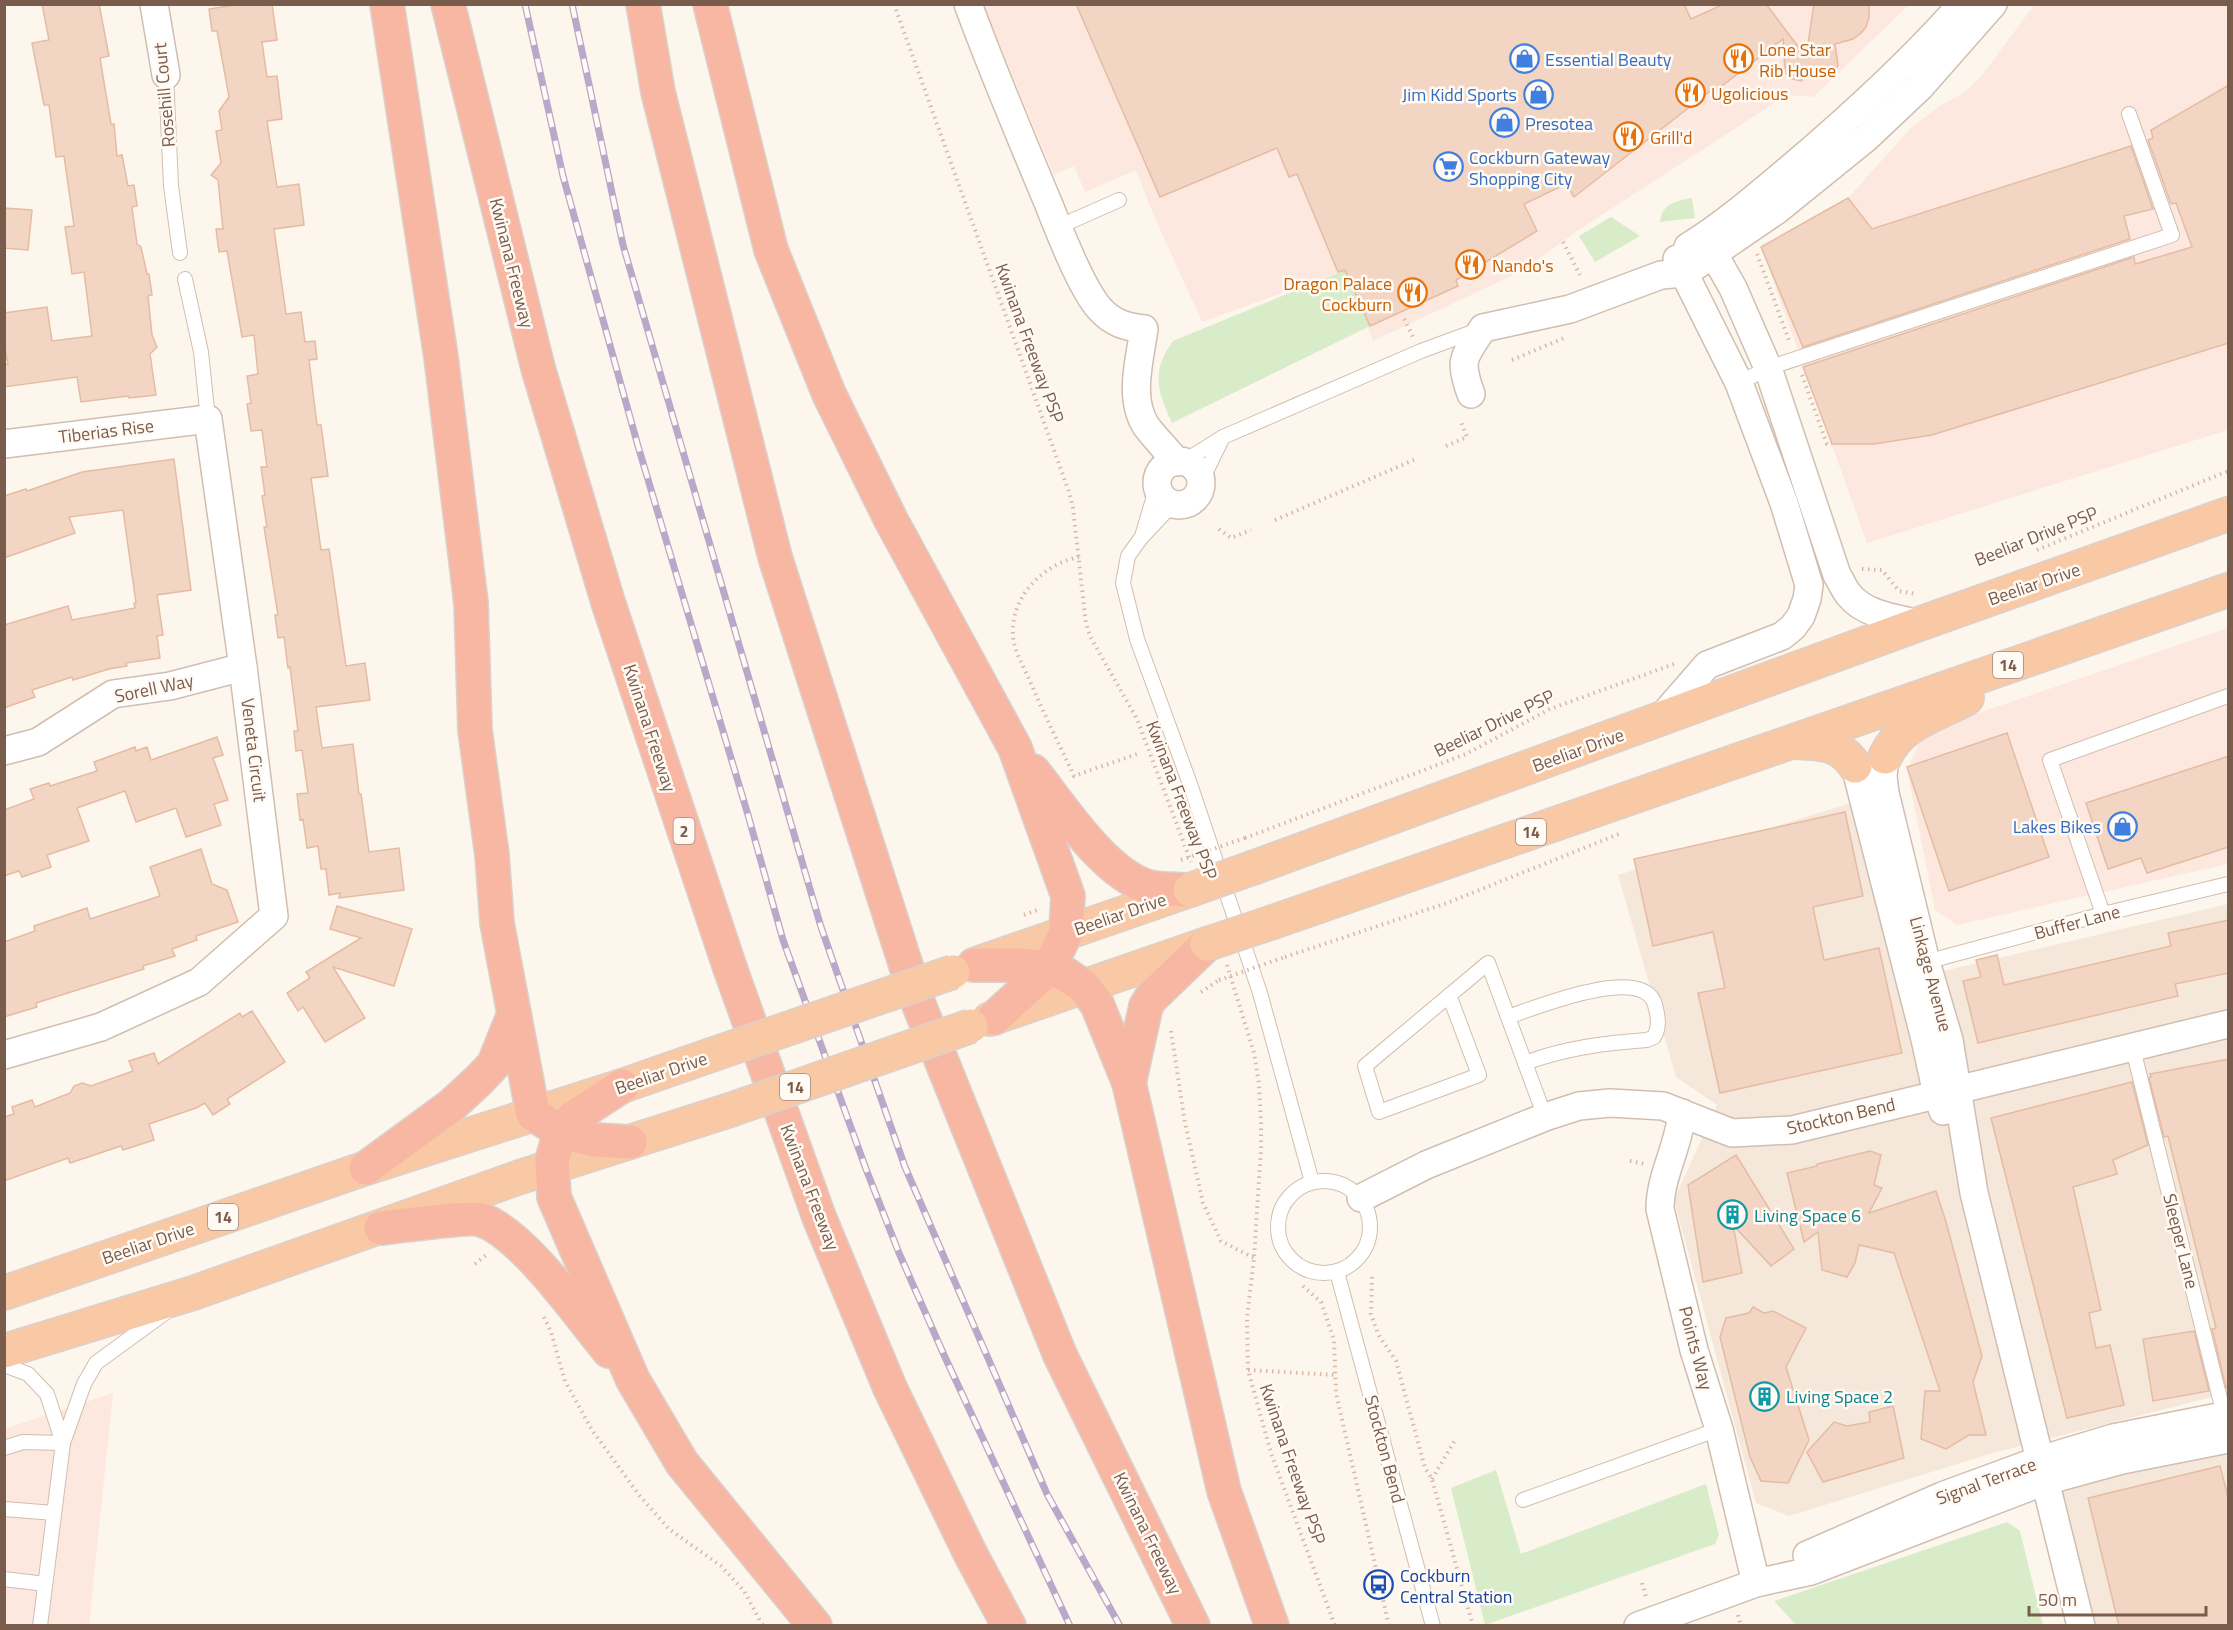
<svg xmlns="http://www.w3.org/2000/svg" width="2233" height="1630" font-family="'Titillium Web',sans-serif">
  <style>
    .residential { fill: #f5e8da }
    .commercial { fill: #fde8e0 }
    .green { fill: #d8ecc9 }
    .building { fill: #f3d5c3; stroke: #e6bba3; stroke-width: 1.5 }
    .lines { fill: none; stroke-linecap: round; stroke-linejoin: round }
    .service-casing { stroke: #d1beb0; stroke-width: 16 }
    .minor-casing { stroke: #d1beb0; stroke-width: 30 }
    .trunk-casing { stroke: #dad1cd; stroke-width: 36 }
    .motorway-casing { stroke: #dad1cd; stroke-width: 36 }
    .path { stroke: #d9b8a5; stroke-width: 4; stroke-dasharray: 1.5 4.5; stroke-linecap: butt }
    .service { stroke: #fff; stroke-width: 14 }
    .minor { stroke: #fff; stroke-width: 27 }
    .trunk { stroke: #f9c8a4; stroke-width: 33 }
    .motorway { stroke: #f7b7a3; stroke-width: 33 }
    .rail-casing { stroke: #b9a8c9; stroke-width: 7 }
    .rail { stroke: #fffaf3; stroke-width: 4.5; stroke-dasharray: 14; stroke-linecap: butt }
    .trunk-bridge-casing { stroke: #dad1cd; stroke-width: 36; stroke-linecap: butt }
    .path-bridge { stroke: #d9b8a5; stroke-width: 4; stroke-dasharray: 1.5 4.5; stroke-linecap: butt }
    .trunk-bridge { stroke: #f9c8a4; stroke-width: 33 }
    .labels { text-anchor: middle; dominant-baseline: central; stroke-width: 5; stroke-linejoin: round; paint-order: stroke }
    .shield { fill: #fffaf3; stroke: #a28b7f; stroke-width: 1.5 }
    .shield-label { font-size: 16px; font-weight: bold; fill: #7a5c4d }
    .food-label { font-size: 18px; fill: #c56008; stroke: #fffaf3; text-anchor: start }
    .shop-label { font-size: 18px; fill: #366cbe; stroke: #fffaf3; text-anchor: start }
    .street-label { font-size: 18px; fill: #7a5c4d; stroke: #fffaf3 }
    .culture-label { font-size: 18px; fill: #0d838f; stroke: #fffaf3; text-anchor: start }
    .transit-label { font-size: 18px; fill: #164399; stroke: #fffaf3; text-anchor: start }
  </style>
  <rect width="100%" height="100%" fill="#fdf6ec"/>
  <g class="residential">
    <path d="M1851,803L1897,982L2228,904V1393L1993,1453L1789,1516L1756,1503L1674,1200L1717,1105L1676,1077L1618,875Z"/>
    <path d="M2225,1451L2228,1467V1625H2089L2052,1491Z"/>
  </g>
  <g class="commercial">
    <path d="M983,5H1909L1813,97L1787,95L1577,231L1522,271L1373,341L1345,270L1202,322L1154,216L1136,170L1085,192L1074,166L1054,175Z"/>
    <path d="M2034,5H2228V430L1867,543L1761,247L1848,198L1911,128L1938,107L1964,93L1983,74Z"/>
    <path d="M2228,628V864L1957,925L1935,910L1907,770L1925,731Z"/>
    <path d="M113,1393L89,1625H5L4,1429Z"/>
  </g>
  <g class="green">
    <path d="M1692,198L1695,218L1660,222C1662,204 1675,201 1692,198Z"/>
    <path d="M1611,217L1640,236L1595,262L1579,236Z"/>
    <path d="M1345,270L1370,326L1172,423C1158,392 1150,372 1173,341Z"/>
    <path d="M1496,1470L1521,1554L1706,1484L1719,1535L1715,1544L1485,1625L1451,1488Z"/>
    <path d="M2007,1522L2020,1531L2043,1625H1796L1774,1601Z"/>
  </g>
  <g class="building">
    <path d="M42,4H99L109,56L100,58L111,124H114L117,156L122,155L128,186L134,185L137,206L132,207L137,244L141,247L147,274H149L152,295L148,296L152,335L157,347L150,354L156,395L129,398L128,396L81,402L77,377L4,387V365L8,364L4,343V313L47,307L52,341L92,336L84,272L72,274L65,227L74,226L64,156L56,157L49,105H44L32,43L49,40Z"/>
    <path d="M240,4H272L277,40L262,42L267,77L277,76L282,119L267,121L277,187L299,184L304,225L274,229L286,314L301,312L305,342L315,341L317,359L309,360L317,425H321L328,476L311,478L321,550L329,549L346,666L365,663L370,700L316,707L322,748L353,744L359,794H361L369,852L399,848L404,890L339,898L340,893L329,895L326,869H321L318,846L307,848L303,819L300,820L297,794L308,793L302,750L296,751L294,731H298L290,667L288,668L284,637L278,638L275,615H278L264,527H267L262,496L265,495L261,467H267L262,430L251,431L247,404L251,403L247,376L258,374L254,335L242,337L227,251L219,252L216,229H223L218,180L211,175L221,163L216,131L222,130L219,111L229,97L217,31H212L209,9Z"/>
    <path d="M1076,4H1684L1691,19L1724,4H1766L1806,57L1814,4H1869V18L1866,27L1860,34L1853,39L1835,44L1838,65L1833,75L1824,78L1810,74L1801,81L1789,78L1785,71L1783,39L1714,92H1709L1574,197L1566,184L1524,204L1537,231L1456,280L1458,286L1370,326L1345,270L1338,272L1297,174L1289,177L1277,148L1160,197Z"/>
    <path d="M2229,85V343L1932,435L1874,444H1832L1803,367L2134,257L2135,264L2192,247L2176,203L2171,204L2148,140L2153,138L2151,130Z"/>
    <path d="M2131,146L2153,209L2124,216L2130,239L1803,347L1761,247L1848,198L1872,229Z"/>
    <path d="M4,208L32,210L28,250L4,248Z"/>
    <path d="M174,459L191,590L157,595L163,635L157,636L160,658L126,663L127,666L109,669L73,680L72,677L32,690L35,697L4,708V625L68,606L72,620L135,608L134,603H136L123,510L69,517L75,533L4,558V496L26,489L27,491L82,472Z"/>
    <path d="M2007,733L2049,857L1949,891L1907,767Z"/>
    <path d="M217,737L223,755L213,758L228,800L214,804L221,825L186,837L176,808L136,822L125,791L77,808L89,841L47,855L51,867L22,877L19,871L4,876V810L34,799L30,789L49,783L50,786L97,771L94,762L135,747L136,751L147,747L151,760Z"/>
    <path d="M2229,756V847L2147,873L2141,858L2108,869L2086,803Z"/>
    <path d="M1845,812L1863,896L1813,907L1824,960L1879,948L1902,1053L1720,1093L1698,993L1725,988L1713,932L1653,946L1634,859Z"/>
    <path d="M201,849L212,884L227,890L238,922L196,936L197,940L172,949L175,956L143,966L144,969L36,1003L37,1007L4,1017V942L35,931L34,926L87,908L90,919L160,896L150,867Z"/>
    <path d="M337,906L412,929L394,986L333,967L365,1018L325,1042L303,1007L298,1011L287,993L310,978L306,972L361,938L330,929Z"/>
    <path d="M2229,920V973L2175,984L2178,996L1978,1043L1963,981L1981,977L1976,960L1997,955L2004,985L2171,946L2168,933Z"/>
    <path d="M252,1011L285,1062L227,1099L230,1104L213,1115L205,1103L196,1108L149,1124L154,1140L123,1150L121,1146L70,1163L68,1158L4,1181V1117L14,1114L12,1107L32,1100L35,1107L70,1093L74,1086L82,1083L91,1086L133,1071L129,1061L154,1053L158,1064L240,1013L242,1017Z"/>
    <path d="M2229,1059V1387L2226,1388L2212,1329L2216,1328L2168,1136L2164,1137L2149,1078L2151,1077L2150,1074Z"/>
    <path d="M2132,1082L2148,1145L2113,1160L2117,1174L2073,1187L2101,1310L2089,1313L2096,1348L2110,1345L2124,1405L2067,1418L1991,1118Z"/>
    <path d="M1870,1151L1881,1155L1874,1185L1882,1188L1869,1213L1936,1191L1946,1222L1982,1356L1973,1382L1986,1435H1969L1946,1449L1921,1439L1925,1391H1940L1894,1253L1859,1245L1855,1263L1847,1277L1822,1270L1818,1232L1804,1242L1787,1173L1817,1166V1164Z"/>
    <path d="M1736,1155L1794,1249L1771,1266L1733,1225L1742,1273L1703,1282L1688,1185Z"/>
    <path d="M1753,1307L1764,1313L1773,1311L1806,1328L1786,1367L1809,1440L1788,1483L1761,1481L1750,1457L1720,1337L1726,1318L1749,1313Z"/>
    <path d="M2194,1331L2209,1391L2153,1401L2143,1339Z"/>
    <path d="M1893,1406L1904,1458L1823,1482L1807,1452L1834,1422L1847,1426L1870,1422L1869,1412Z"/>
    <path d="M2220,1466L2229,1501V1626H2119L2088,1498Z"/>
  </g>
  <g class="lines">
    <defs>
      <g id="service">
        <path d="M166,75L171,186L180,253"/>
        <path d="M1058,227L1119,200"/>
        <path d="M185,279L201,352L208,419"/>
        <path d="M1739,383L1768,368L2172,235L2129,114"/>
        <path d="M1183,462L1223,437L1421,351L1478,330"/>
        <path d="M1201,482L1223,437"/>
        <path d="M1173,504L1141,538L1128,556L1123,583L1137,639L1190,784L1260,993L1312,1182"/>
        <path d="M1143,533L1157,486"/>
        <path d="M2103,914L2050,760L2228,696"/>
        <path d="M1926,962L2103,914L2228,884"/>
        <path d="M1449,995L1479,1075L1379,1112L1365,1066L1488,963L1545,1117"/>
        <path d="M1508,1017C1534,1008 1644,963 1655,1005C1658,1016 1660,1027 1654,1037L1647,1040C1605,1043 1565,1048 1525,1063"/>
        <path d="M2133,1049L2225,1419"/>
        <circle cx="1324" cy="1227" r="46"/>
        <path d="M1337,1272L1433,1626"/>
        <path d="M4,1365L28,1374L47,1394L63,1443"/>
        <path d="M4,1448L23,1442L63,1443"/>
        <path d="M1523,1500L1719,1429"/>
        <path d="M4,1509L54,1513"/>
        <path d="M4,1579L45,1584"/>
        <path d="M40,1626L63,1443L84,1384L96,1363L166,1312"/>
      </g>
      <g id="minor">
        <path d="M154,4L166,75"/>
        <path d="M968,4C993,72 1021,138 1049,205C1060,233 1081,287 1099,308C1112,323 1126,327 1144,329C1140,359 1128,398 1146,426C1155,438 1167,450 1177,462"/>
        <path d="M1704,237L1733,288L1768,368L1837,575C1841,581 1844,589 1849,595C1865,615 1896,618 1919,624"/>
        <path d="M1688,247C1726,223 1760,194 1793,166C1853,115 1910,63 1962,4"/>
        <path d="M1471,394C1458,359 1464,357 1483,328L1570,309L1661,275L1685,273L1777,210L1866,138L1920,87L1993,4"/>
        <path d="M4,444L208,419L243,667L274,916L199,982L101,1027L4,1055"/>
        <circle cx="1179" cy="483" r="22"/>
        <path d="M1660,719L1707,665L1782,636L1793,627L1801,616L1807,599L1809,585L1784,503L1739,383L1677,259"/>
        <path d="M4,751L38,742L113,694L170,686L243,667"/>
        <path d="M1885,757L1883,776L1885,793L1926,962L1949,1040L1974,1193L2081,1626"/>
        <path d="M1855,766L1925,1039L1937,1094L1943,1111"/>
        <path d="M1682,1113C1679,1146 1660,1176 1660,1209L1694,1350L1719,1429L1756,1583"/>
        <path d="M1361,1198L1426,1165L1545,1117L1579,1106L1610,1103L1663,1106L1732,1133L1792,1130L2228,1024"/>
        <path d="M1807,1555L1942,1496L2040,1460L2113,1438L2228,1415"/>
        <path d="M1638,1626L1756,1583L1811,1571L2045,1481L2122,1460L2228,1439"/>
      </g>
      <g id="trunk">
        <path d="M1793,742C1819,743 1839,742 1855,766"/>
        <path d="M1885,757C1900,723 1937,715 1967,698"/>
        <path d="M1255,867L1919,624L2228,514"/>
        <path d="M1273,922L2228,590"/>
        <path d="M979,963L1190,890"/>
        <path d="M990,1019L1207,944"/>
        <path d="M4,1293L366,1168L622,1086L711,1055"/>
        <path d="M4,1351L193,1293L520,1177L730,1110"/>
      </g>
      <g id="motorway">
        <path d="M387,4L441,357L471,603L475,730L492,855L497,923L533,1114L563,1133L595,1140L630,1142"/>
        <path d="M448,4L538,368L608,602L730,968L819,1217L890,1388L970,1553L1009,1626"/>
        <path d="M643,4L658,92L775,557L917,1000L1060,1355L1193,1626"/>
        <path d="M710,4L771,250L829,394L891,520L1015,748L1068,896L1066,933L1049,968L994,1018"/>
        <path d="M1033,771C1061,806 1105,875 1149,887C1162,890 1177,889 1190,890"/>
        <path d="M974,965H1021L1049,968L1067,975L1084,987L1097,1004L1129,1083L1224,1491L1272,1626"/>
        <path d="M1129,1083L1146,1006L1151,998L1207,944"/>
        <path d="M622,1086L573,1118L558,1140L552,1160L554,1197L633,1380L682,1463L815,1626"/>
        <path d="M366,1168L452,1105L479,1080L494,1064L514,1014"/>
        <path d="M381,1228C398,1226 472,1216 482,1220C524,1235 580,1316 609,1351"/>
      </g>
    </defs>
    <use href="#service" class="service-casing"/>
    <use href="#minor" class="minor-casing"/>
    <use href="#trunk" class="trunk-casing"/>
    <use href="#motorway" class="motorway-casing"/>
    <g class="path">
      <path d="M894,4L1069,492L1073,508L1086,624L1091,638L1137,719L1191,862"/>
      <path d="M1563,242L1580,275"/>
      <path d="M1757,254L1790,343"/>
      <path d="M1404,319L1413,337"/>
      <path d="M1512,360L1564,338"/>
      <path d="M1802,375L1827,444H1832"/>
      <path d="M1446,446L1467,437L1461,422"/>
      <path d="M1275,520L1416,459"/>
      <path d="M1219,529L1231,538L1251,530"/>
      <path d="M2037,550L2228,471"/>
      <path d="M1079,557C1043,564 1010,597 1013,636C1014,651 1023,665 1029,679C1043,712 1059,744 1074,776L1140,753"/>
      <path d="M1862,569L1882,570L1899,591L1916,594"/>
      <path d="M1245,838L1466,754L1550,709L1674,664"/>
      <path d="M1024,915L1040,909"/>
      <path d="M1285,957L1447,903L1619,834"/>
      <path d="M1227,965L1254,1053L1259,1084L1261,1123V1149L1254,1258L1247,1318L1248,1370L1271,1453L1335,1626"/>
      <path d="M1201,992L1219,980"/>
      <path d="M1171,1031L1185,1123L1203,1203L1221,1241L1254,1258"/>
      <path d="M1630,1161L1645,1164"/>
      <path d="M475,1264L486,1255"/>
      <path d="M1372,1277L1371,1314L1378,1334L1396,1361L1425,1468L1432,1479L1473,1626"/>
      <path d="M1303,1286L1321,1302L1334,1340L1336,1393L1389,1626"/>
      <path d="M544,1317L551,1332L565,1381L592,1430L639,1495L669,1529L721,1566L744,1591L763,1626"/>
      <path d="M1248,1370L1336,1375"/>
      <path d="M1432,1479L1455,1440"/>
      <path d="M1642,1583L1646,1597"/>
      <path d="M1738,1615L1741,1626"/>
    </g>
    <use href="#service" class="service"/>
    <use href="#minor" class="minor"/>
    <use href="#trunk" class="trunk"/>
    <use href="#motorway" class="motorway"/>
    <defs>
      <g id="rail">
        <path d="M525,4L563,176L638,446L748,815L783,940L866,1169L899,1253L944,1355L1070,1626"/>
        <path d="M572,4L623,245L821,927L905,1167L1047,1494L1120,1626"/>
      </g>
    </defs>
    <use href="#rail" class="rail-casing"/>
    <use href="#rail" class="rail"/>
    <defs>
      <g id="trunk-bridge">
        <path d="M1190,890L1255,867"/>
        <path d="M1207,944L1273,922"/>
        <path d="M711,1055L953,972"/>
        <path d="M730,1110L971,1026"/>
      </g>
    </defs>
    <use href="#trunk-bridge" class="trunk-bridge-casing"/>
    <g class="path-bridge">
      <path d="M1181,860L1245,838"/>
      <path d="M1219,980L1285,957"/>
    </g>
    <use href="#trunk-bridge" class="trunk-bridge"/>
  </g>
  <defs>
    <symbol id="shop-ring" viewBox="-11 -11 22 22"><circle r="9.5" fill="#fffaf3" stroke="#3f7fe0" stroke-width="1.5"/><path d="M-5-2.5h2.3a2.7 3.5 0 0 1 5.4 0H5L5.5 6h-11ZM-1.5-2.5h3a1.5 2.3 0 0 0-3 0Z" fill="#3f7fe0"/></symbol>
    <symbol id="restaurant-ring" viewBox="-11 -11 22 22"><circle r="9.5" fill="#fffaf3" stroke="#e8710a" stroke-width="1.5"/><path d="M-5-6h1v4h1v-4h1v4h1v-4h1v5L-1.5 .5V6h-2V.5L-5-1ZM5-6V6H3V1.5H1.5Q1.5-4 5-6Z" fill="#e8710a"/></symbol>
    <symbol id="supermarket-ring" viewBox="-11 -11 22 22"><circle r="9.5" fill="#fffaf3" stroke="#3f7fe0" stroke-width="1.5"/><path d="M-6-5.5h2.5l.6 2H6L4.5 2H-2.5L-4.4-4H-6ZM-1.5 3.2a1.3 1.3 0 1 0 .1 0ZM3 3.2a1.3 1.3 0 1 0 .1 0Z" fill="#3f7fe0"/></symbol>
    <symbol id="building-ring" viewBox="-11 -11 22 22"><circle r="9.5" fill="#fffaf3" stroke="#0f9aa8" stroke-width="1.5"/><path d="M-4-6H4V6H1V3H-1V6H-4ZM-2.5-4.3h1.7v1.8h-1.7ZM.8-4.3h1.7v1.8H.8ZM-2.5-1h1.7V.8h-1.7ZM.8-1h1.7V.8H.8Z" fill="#0f9aa8"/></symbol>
    <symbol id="bus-ring" viewBox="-11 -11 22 22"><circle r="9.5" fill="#fffaf3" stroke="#1a4fb4" stroke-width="1.5"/><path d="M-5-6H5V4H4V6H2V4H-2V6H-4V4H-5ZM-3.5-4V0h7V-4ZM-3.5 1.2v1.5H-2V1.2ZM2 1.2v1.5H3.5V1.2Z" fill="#1a4fb4"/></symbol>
  </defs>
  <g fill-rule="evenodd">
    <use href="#shop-ring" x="1508" y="42" width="33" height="33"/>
    <use href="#restaurant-ring" x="1722" y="42" width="33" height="33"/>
    <use href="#restaurant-ring" x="1674" y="76" width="33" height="33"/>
    <use href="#shop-ring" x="1522" y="78" width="33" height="33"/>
    <use href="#shop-ring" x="1488" y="106" width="33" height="33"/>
    <use href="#restaurant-ring" x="1612" y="120" width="33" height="33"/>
    <use href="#supermarket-ring" x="1432" y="150" width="33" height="33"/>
    <use href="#restaurant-ring" x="1454" y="248" width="33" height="33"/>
    <use href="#restaurant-ring" x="1396" y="276" width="33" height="33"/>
    <use href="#shop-ring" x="2106" y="810" width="33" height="33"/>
    <use href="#building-ring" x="1716" y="1198" width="33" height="33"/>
    <use href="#building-ring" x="1748" y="1380" width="33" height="33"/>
    <use href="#bus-ring" x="1362" y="1568" width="33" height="33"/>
  </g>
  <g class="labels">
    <g class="shield">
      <rect x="1993" y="652" width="30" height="26" rx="4.5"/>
      <rect x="673.5" y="818" width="21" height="26" rx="4.5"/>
      <rect x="1516" y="819" width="30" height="26" rx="4.5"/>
      <rect x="780" y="1074" width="30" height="26" rx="4.5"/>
      <rect x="208" y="1204" width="30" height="26" rx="4.5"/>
    </g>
    <g class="shield-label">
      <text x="2008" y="665">14</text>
      <text x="684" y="831">2</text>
      <text x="1531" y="832">14</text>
      <text x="795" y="1087">14</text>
      <text x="223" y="1217">14</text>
    </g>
    <g class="food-label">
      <text x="1759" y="49">Lone Star<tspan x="1759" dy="21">Rib House</tspan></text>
      <text x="1711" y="93">Ugolicious</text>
      <text x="1650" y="137">Grill'd</text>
      <text x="1492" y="265">Nando's</text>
      <text x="1392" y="283" text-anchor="end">Dragon Palace<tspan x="1392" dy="21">Cockburn</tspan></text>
    </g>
    <g class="shop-label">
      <text x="1545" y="59">Essential Beauty</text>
      <text x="1517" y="94" text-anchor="end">Jim Kidd Sports</text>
      <text x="1525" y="123">Presotea</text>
      <text x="1469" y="157">Cockburn Gateway<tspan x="1469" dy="21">Shopping City</tspan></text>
      <text x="2101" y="826" text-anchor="end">Lakes Bikes</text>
    </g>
    <g class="street-label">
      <text transform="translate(164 95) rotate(-95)">Rosehill Court</text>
      <text transform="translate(512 263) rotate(76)">Kwinana Freeway</text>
      <text transform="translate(1030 343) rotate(70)">Kwinana Freeway PSP</text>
      <text transform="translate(106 431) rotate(-7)">Tiberias Rise</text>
      <text transform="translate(2036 536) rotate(-22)">Beeliar Drive PSP</text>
      <text transform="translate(2034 584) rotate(-19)">Beeliar Drive</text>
      <text transform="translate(154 688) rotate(-12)">Sorell Way</text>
      <text transform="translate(1494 723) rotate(-26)">Beeliar Drive PSP</text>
      <text transform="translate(650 728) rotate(72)">Kwinana Freeway</text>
      <text transform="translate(254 750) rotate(83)">Veneta Circuit</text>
      <text transform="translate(1578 750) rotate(-20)">Beeliar Drive</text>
      <text transform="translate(1182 800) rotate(69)">Kwinana Freeway PSP</text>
      <text transform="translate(1120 914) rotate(-19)">Beeliar Drive</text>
      <text transform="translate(2077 922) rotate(-15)">Buffer Lane</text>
      <text transform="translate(1931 974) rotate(75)">Linkage Avenue</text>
      <text transform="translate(661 1073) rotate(-19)">Beeliar Drive</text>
      <text transform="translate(1841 1116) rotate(-13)">Stockton Bend</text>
      <text transform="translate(810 1187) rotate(69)">Kwinana Freeway</text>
      <text transform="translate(2181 1241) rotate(76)">Sleeper Lane</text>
      <text transform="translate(148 1243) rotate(-19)">Beeliar Drive</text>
      <text transform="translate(1696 1348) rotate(75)">Points Way</text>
      <text transform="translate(1385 1449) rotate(75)">Stockton Bend</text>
      <text transform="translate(1293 1464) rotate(71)">Kwinana Freeway PSP</text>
      <text transform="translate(1986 1481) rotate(-20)">Signal Terrace</text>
      <text transform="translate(1148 1533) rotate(64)">Kwinana Freeway</text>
    </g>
    <g class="culture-label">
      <text x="1754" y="1215">Living Space 6</text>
      <text x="1786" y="1396">Living Space 2</text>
    </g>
    <g class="transit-label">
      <text x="1400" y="1575">Cockburn<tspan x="1400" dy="21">Central Station</tspan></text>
    </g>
  </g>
  <rect width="2233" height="1630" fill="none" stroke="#7a5c4d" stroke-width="12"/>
  <path d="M2029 1606v9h177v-9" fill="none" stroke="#7a5c4d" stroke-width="3"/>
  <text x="2038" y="1606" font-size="18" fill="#7a5c4d" stroke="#fffaf3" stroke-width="4.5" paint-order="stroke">50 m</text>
</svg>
